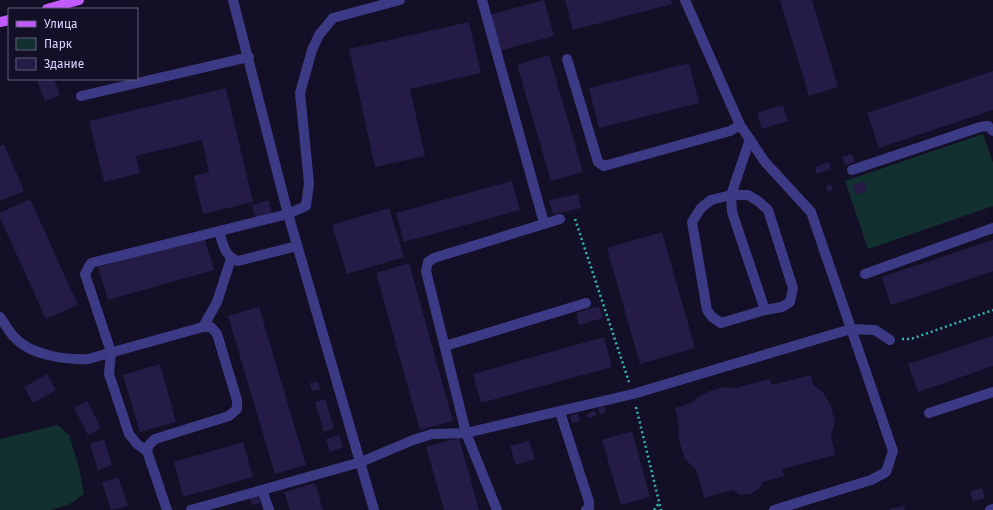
<svg xmlns="http://www.w3.org/2000/svg" width="993" height="510" font-family="'Fira Sans',sans-serif">
  <style>
    .green { fill: #12302f }
    .building { fill: #241b47 }
    .lines { fill: none; stroke-linecap: round; stroke-linejoin: round }
    .path { stroke: #2fb8b0; stroke-width: 2.5; stroke-dasharray: 2 3; stroke-linecap: butt }
    .minor { stroke: #3d3a85; stroke-width: 10 }
    .major { stroke: #c25bff; stroke-width: 10 }
  </style>
  <rect width="100%" height="100%" fill="#130f26"/>
  <g class="green">
    <path d="M983,134L993,163V206L868,249L845,181Z"/>
    <path d="M58,425L69,435L79,467L84,494L68,505L51,510H0V439Z"/>
  </g>
  <g class="building">
    <path d="M544,0L554,36L499,51L489,15Z"/>
    <path d="M565,0H671L672,4L573,30Z"/>
    <path d="M780,0H812L838,87L809,96Z"/>
    <path d="M469,22L481,73L410,89L425,156L375,167L349,49Z"/>
    <path d="M549,55L583,172L551,181L517,65Z"/>
    <path d="M689,63L699,103L599,128L589,88Z"/>
    <path d="M993,71V110L879,148L867,113Z"/>
    <path d="M43,79H54L60,95L45,101L37,81Z"/>
    <path d="M226,88L253,202L203,214L194,176L209,172L202,140L136,156L140,173L104,182L89,121Z"/>
    <path d="M783,105L788,121L762,129L757,113Z"/>
    <path d="M4,144L24,191L0,201V146Z"/>
    <path d="M852,154L855,162L845,165L842,157Z"/>
    <path d="M829,162L831,169L817,174L815,167Z"/>
    <path d="M512,181L520,210L404,242L396,213Z"/>
    <path d="M864,181L867,191L856,195L852,185Z"/>
    <path d="M831,185L833,190L828,192L826,186Z"/>
    <path d="M578,194L581,208L553,215L549,200Z"/>
    <path d="M30,199L78,305L46,319L0,218V213Z"/>
    <path d="M269,200L272,214L256,219L252,205Z"/>
    <path d="M389,208L404,257L347,274L332,225Z"/>
    <path d="M662,232L695,348L640,364L607,248Z"/>
    <path d="M204,237L214,270L108,300L98,267Z"/>
    <path d="M993,240V271L891,305L882,277Z"/>
    <path d="M409,263L453,421L420,430L376,273Z"/>
    <path d="M599,306L603,318L579,325L576,313Z"/>
    <path d="M259,307L306,465L275,474L228,316Z"/>
    <path d="M993,336V366L918,392L908,364Z"/>
    <path d="M604,337L612,367L481,403L473,374Z"/>
    <path d="M160,364L176,422L140,432L123,375Z"/>
    <path d="M47,374L56,390L33,403L24,387Z"/>
    <path d="M811,375L813,385L823,392L831,406L835,422L831,436L835,455L782,469L784,476L763,482L759,489L750,494L740,495L732,490L704,498L697,471L685,459L679,441L678,421L675,408L691,403L697,398L710,391L725,387L736,388L770,379L772,385Z"/>
    <path d="M318,381L320,389L312,391L310,383Z"/>
    <path d="M325,399L334,428L324,432L315,402Z"/>
    <path d="M87,401L101,428L88,435L74,408Z"/>
    <path d="M604,406L606,412L600,414L598,408Z"/>
    <path d="M595,411L596,416L588,418L586,414Z"/>
    <path d="M578,413L580,421L572,423L570,416Z"/>
    <path d="M632,431L650,497L621,505L602,440Z"/>
    <path d="M339,435L343,447L330,452L326,439Z"/>
    <path d="M459,438L479,510H444L426,447Z"/>
    <path d="M104,439L112,465L98,470L90,444Z"/>
    <path d="M529,441L535,459L516,465L510,446Z"/>
    <path d="M243,442L253,477L183,497L174,462Z"/>
    <path d="M118,477L128,506L111,510L102,482Z"/>
    <path d="M315,483L323,510H290L284,492Z"/>
    <path d="M982,488L985,498L973,501L970,491Z"/>
    <path d="M258,495L260,503L252,505L249,498Z"/>
    <path d="M904,506L905,510H890V509Z"/>
  </g>
  <g class="lines">
    <g class="path">
      <path d="M575,219L629,382"/>
      <path d="M902,339H911L993,310"/>
      <path d="M636,407L661,510"/>
      <path d="M654,510L659,503"/>
    </g>
    <g class="minor">
      <path d="M233,0L288,214L374,510"/>
      <path d="M482,0L544,223"/>
      <path d="M685,0L740,125L765,162L811,212L893,451L886,472L871,480L774,510"/>
      <path d="M567,59L598,162L604,166L730,131L740,125"/>
      <path d="M81,96L249,57"/>
      <path d="M750,139L731,195L732,212L765,310L721,323L712,317L707,310L692,222L701,208L711,200L731,195H748L758,201L768,210L793,288L790,302L782,307L765,310"/>
      <path d="M852,170L980,127L988,126L993,131"/>
      <path d="M219,231C223,243 224,257 238,261L297,246"/>
      <path d="M865,274L993,228"/>
      <path d="M0,317C5,324 9,332 15,338C31,355 65,360 88,359L203,327H211L217,334L237,400V409L229,416L155,439L149,445L147,451L167,510"/>
      <path d="M203,327L217,302L231,259"/>
      <path d="M445,346L586,303"/>
      <path d="M560,412L589,502V508L586,510"/>
      <path d="M929,413L993,392"/>
      <path d="M147,451L137,444L129,434L109,374L111,352L85,274L91,263L288,214L306,206L309,183L300,93L312,50L319,35L333,18L400,0"/>
      <path d="M262,490L269,510"/>
      <path d="M191,510L361,462L413,440L432,434L466,433L633,394L851,329L875,330L890,340"/>
      <path d="M497,510L466,433L426,271L428,262L434,258L560,219"/>
      <path d="M990,510L993,509"/>
    </g>
    <g class="major">
      <path d="M47,9L79,0"/>
      <path d="M0,22L9,20"/>
    </g>
  </g>
  <rect x="8" y="8" width="130" height="72" fill="#130f26" stroke="#625e7d"/>
  <rect x="16" y="21" width="20" height="6" fill="#c25bff" stroke="#625e7d"/>
  <text x="44" y="28" font-size="12" fill="#d9d4ff">Улица</text>
  <rect x="16" y="38" width="20" height="12" fill="#12302f" stroke="#625e7d"/>
  <text x="44" y="48" font-size="12" fill="#d9d4ff">Парк</text>
  <rect x="16" y="58" width="20" height="12" fill="#241b47" stroke="#625e7d"/>
  <text x="44" y="68" font-size="12" fill="#d9d4ff">Здание</text>
</svg>
